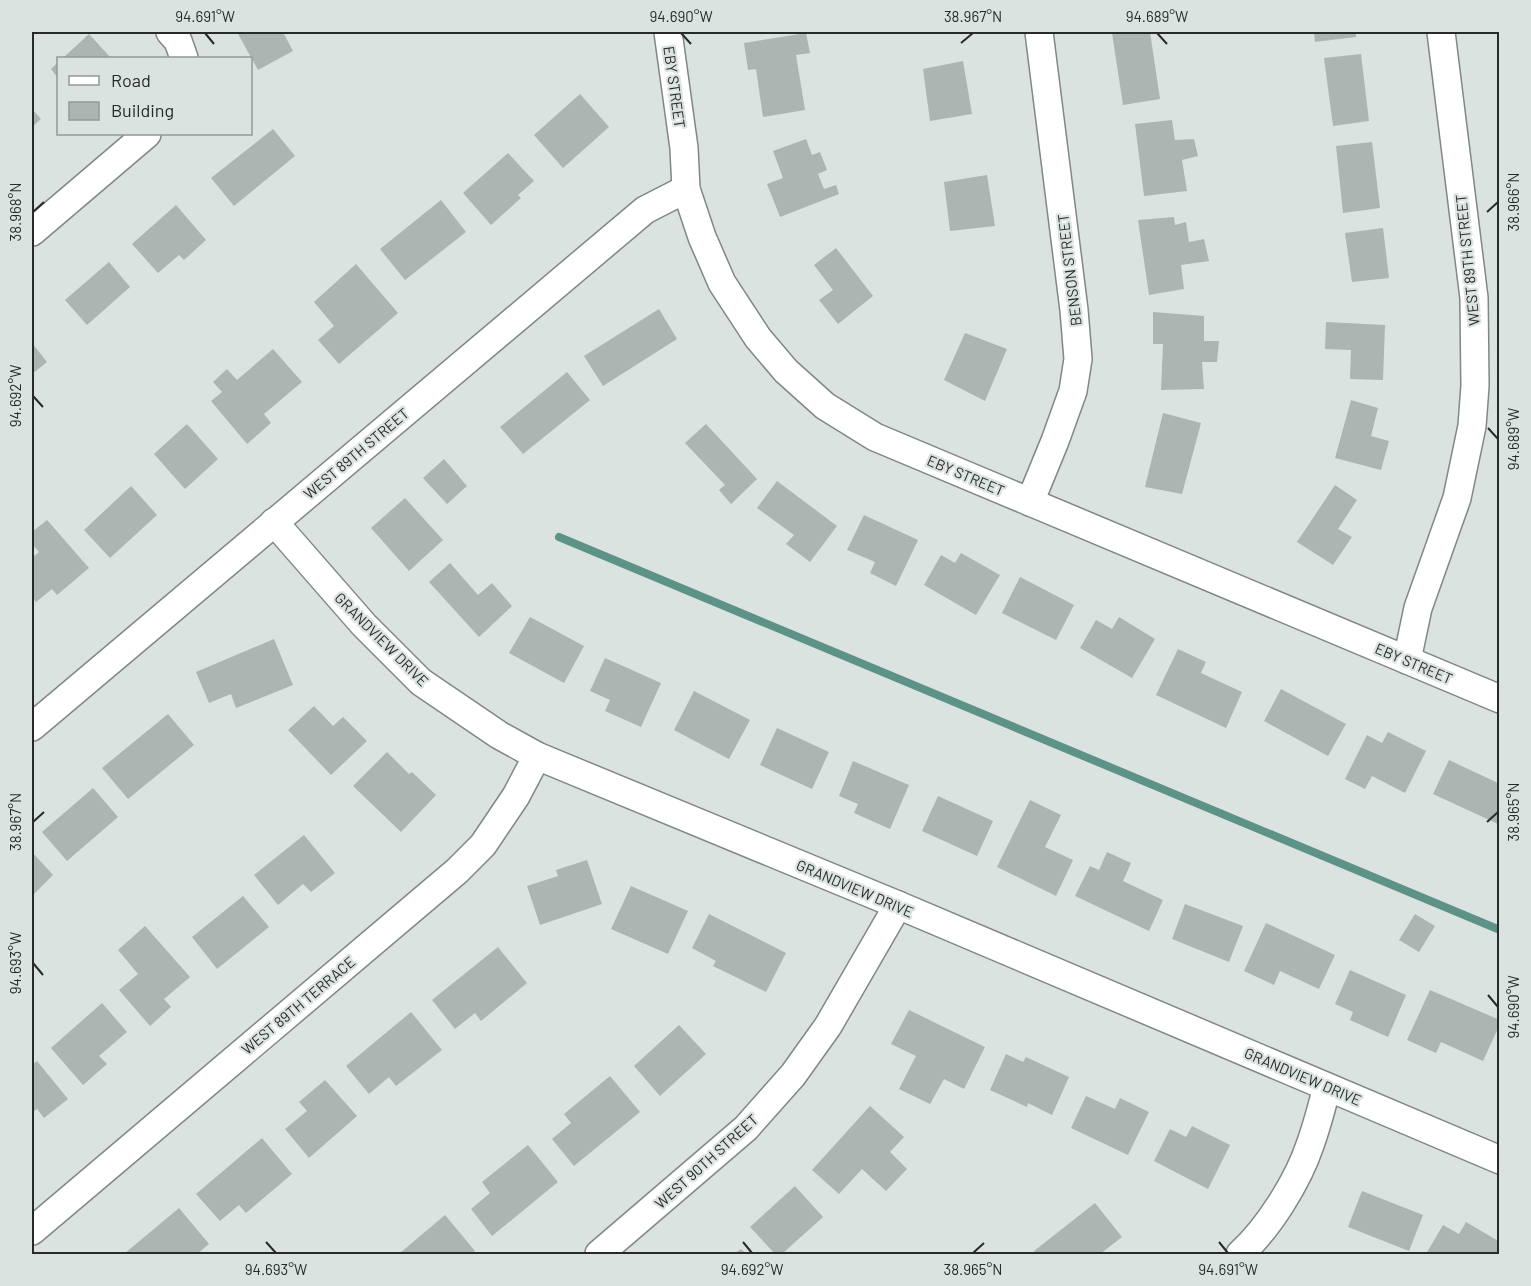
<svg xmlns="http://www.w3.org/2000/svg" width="1531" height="1286" font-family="Barlow,sans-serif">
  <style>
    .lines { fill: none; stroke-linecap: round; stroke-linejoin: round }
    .stream { stroke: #5c9386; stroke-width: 8 }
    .building { fill: #adb5b3 }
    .minor-casing { stroke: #808785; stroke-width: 30 }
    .minor { stroke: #fff; stroke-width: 27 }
    .ticks { fill: none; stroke: #272a29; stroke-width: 2 }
    .labels { text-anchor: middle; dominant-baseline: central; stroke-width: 4.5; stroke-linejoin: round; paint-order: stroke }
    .street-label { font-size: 15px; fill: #272a29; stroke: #dbe3e0 }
    .neatline { fill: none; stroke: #272a29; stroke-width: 2 }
    .ticks-label { font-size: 15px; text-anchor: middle; fill: #272a29 }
  </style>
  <rect width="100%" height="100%" fill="#dbe3e0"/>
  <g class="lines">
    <path class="stream" d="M559,537L1500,930"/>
  </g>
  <g class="building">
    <path d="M237,32H283L293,51L258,70Z"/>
    <path d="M1122,32H1150L1160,99L1123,105L1112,33Z"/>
    <path d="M1314,32H1356V37L1315,42Z"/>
    <path d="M806,33L810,53L796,55L805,110L763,117L756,69L748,70L744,43Z"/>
    <path d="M89,34L111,58H63Z"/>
    <path d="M1361,54L1369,121L1333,126L1324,58Z"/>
    <path d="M963,61L972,114L930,121L923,69Z"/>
    <path d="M58,62V78L51,69Z"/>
    <path d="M580,94L609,127L563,168L534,135Z"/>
    <path d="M32,109L41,119L32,127Z"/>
    <path d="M1172,120L1175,140L1194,139L1198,156L1182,160L1187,191L1144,196L1135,124Z"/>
    <path d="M273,129L295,156L234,206L211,178Z"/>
    <path d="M806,139L812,155L820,152L827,170L818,174L824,189L836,185L839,194L780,217L767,184L783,178L773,151Z"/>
    <path d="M1372,142L1380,208L1343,213L1336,146Z"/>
    <path d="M508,153L534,181L518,195L521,198L491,225L463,193Z"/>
    <path d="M987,175L995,226L950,231L944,182Z"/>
    <path d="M441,200L466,232L405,280L380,249Z"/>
    <path d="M176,205L206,240L184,260L179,255L158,273L132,244Z"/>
    <path d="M1174,217L1175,225L1186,222L1189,242L1204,239L1209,261L1181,265L1184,289L1149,295L1138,220Z"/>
    <path d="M1383,228L1389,278L1352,282L1345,233Z"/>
    <path d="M836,248L873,296L838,324L819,300L833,290L814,265Z"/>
    <path d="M109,262L130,287L87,325L65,300Z"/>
    <path d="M356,264L398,313L339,364L318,340L334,326L314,302Z"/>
    <path d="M659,309L677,339L603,386L584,356Z"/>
    <path d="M1153,312L1204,316V341H1219L1217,362H1202L1204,389L1161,390L1163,344H1153Z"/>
    <path d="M1326,322L1385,325L1383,380L1350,379L1351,350L1325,349Z"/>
    <path d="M965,333L1007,349L985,401L944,380Z"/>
    <path d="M32,343L47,362L32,374Z"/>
    <path d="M273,349L302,382L264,414L271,423L247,444L211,401L222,392L213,382L227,369L237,380Z"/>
    <path d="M567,372L590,400L523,454L500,427Z"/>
    <path d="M1351,400L1378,408L1371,436L1389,441L1381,470L1335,458Z"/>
    <path d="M1163,413L1201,423L1182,494L1145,487Z"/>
    <path d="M187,424L218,459L185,489L154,454Z"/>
    <path d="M706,424L757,479L731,504L719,490L725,485L685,443Z"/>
    <path d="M444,459L467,486L447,504L423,478Z"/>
    <path d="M777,481L837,526L810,562L786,544L794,535L757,508Z"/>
    <path d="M1335,485L1357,500L1338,529L1352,537L1333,565L1297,542Z"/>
    <path d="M131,486L157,515L110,558L84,530Z"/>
    <path d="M405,498L443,540L409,571L371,528Z"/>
    <path d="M864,515L918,540L896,586L870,573L875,562L847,550Z"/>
    <path d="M47,520L89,568L57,595L52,589L36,602L32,597V558L39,552L32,544V532Z"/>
    <path d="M961,553L1000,575L976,615L924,585L941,555L955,563Z"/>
    <path d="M450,563L478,595L492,583L512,606L479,637L429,582Z"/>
    <path d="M1020,577L1074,605L1056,640L1002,613Z"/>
    <path d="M530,617L584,646L564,683L509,653Z"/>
    <path d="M1119,617L1155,639L1132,678L1080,648L1096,620L1112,629Z"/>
    <path d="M274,639L293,685L236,708L231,694L209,703L196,672Z"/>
    <path d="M1178,649L1206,662L1201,673L1242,692L1226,728L1156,695Z"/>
    <path d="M605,658L661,683L641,727L605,711L610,700L590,691Z"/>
    <path d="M1281,689L1346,724L1328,756L1264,721Z"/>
    <path d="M694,691L750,720L729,759L674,730Z"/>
    <path d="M314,706L333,726L343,717L367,741L331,775L288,730Z"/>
    <path d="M168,714L194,745L128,799L102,768Z"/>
    <path d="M777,728L829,752L812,789L760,765Z"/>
    <path d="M1388,732L1426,751L1405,793L1372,776L1365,789L1345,779L1367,735L1382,743Z"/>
    <path d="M387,752L409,774L412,772L436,795L401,832L353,786Z"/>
    <path d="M1449,760L1500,784V825L1433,794Z"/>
    <path d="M853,761L909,785L890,829L854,813L858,804L839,796Z"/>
    <path d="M93,788L118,817L67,861L42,832Z"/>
    <path d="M938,796L993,821L977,856L922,831Z"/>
    <path d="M1030,800L1061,815L1045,847L1073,860L1056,896L997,867Z"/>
    <path d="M304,835L335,873L311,892L303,884L278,905L254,875Z"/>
    <path d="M32,852L53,875L32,896Z"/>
    <path d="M1107,852L1131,863L1123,881L1163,900L1149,931L1075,896L1090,866L1099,870Z"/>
    <path d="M587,860L602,904L540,925L527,886L558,876L556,870Z"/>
    <path d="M631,886L688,911L668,954L611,929Z"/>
    <path d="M243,896L269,927L217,969L192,937Z"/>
    <path d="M1185,904L1243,926L1229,962L1172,939Z"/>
    <path d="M709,914L786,953L766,992L713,966L716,961L692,948Z"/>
    <path d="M1415,914L1435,926L1419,952L1399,940Z"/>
    <path d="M1266,923L1335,955L1319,989L1280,971L1274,985L1244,971Z"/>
    <path d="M145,926L190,977L164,999L171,1007L150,1026L119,990L138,974L118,950Z"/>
    <path d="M498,947L527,983L481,1021L475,1013L455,1029L432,1000Z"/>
    <path d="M1350,970L1406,995L1388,1037L1350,1020L1353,1012L1335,1004Z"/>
    <path d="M1430,990L1500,1020V1024L1483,1061L1441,1042L1436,1053L1407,1040Z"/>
    <path d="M102,1003L127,1032L99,1056L107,1064L83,1085L51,1048Z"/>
    <path d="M909,1010L985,1047L964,1089L944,1079L930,1104L899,1089L916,1056L891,1044Z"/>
    <path d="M411,1012L442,1050L396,1086L389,1077L369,1094L346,1066Z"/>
    <path d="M679,1025L706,1054L660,1096L634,1066Z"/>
    <path d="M1006,1054L1023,1062L1026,1057L1069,1077L1052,1115L1028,1103L1027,1107L990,1090Z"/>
    <path d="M37,1061L68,1099L44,1118L37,1109L32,1113V1065Z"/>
    <path d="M610,1076L640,1112L574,1166L552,1139L571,1123L564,1114Z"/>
    <path d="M325,1080L357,1116L309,1158L285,1129L307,1111L299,1102Z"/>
    <path d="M1086,1096L1115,1109L1120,1098L1149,1112L1128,1155L1071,1128Z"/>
    <path d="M870,1106L904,1137L890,1152L907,1169L886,1191L862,1169L839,1194L812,1170Z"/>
    <path d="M1192,1126L1230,1145L1208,1189L1154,1161L1170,1129L1186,1137Z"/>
    <path d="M262,1138L292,1174L246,1213L239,1205L220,1221L196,1194Z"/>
    <path d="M528,1145L558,1182L492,1236L471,1209L490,1193L482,1182Z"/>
    <path d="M795,1186L823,1217L782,1254H775L750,1227Z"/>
    <path d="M1362,1191L1423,1215L1409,1251L1348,1227Z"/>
    <path d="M1095,1203L1122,1237L1100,1254H1037L1034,1251Z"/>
    <path d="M179,1208L209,1244L197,1254H124Z"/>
    <path d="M445,1215L475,1251L471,1254H401L400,1253Z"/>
    <path d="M1466,1222L1500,1242V1250L1497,1254H1426L1443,1225L1459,1234Z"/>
    <path d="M741,1249L746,1254H734Z"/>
  </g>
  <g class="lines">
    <defs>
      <g id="minor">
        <path d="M170,32L178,41L184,58"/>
        <path d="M668,32L684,148L686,189L702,237L722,283L758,338L786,371L825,406L875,437L1500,699"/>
        <path d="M32,232L147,134"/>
        <path d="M1030,502L1055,441L1073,391L1078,359L1074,310L1039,32"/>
        <path d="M274,522L364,625L421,682L499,735L537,756L898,905L1500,1160"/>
        <path d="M1407,660L1418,608L1457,498L1472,426L1475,386L1474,298L1441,32"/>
        <path d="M32,727L645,210L686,189"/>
        <path d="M32,1231L457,871L483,845L516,796L537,756"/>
        <path d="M599,1254L746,1128L793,1075L828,1026L898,905"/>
        <path d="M1240,1254C1268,1229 1298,1181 1310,1145C1317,1126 1322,1106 1327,1087"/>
      </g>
    </defs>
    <use href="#minor" class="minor-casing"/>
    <use href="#minor" class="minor"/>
  </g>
  <path class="ticks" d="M205,33L214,44M681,33L691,44M1157,33L1167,44M961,43L973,33M33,212L44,202M1487,212L1498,202M33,396L43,407M1488,428L1498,439M33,822L44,812M1487,822L1498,812M33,963L43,975M1488,995L1498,1007M266,1242L276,1253M743,1242L752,1253M1219,1242L1228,1253M973,1253L984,1243"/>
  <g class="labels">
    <g class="street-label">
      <text transform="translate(675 87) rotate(82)">EBY STREET</text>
      <text transform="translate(1467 260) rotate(-96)">WEST 89TH STREET</text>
      <text transform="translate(1069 270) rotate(-97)">BENSON STREET</text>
      <text transform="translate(356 453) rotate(-40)">WEST 89TH STREET</text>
      <text transform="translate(966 475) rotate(23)">EBY STREET</text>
      <text transform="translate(382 639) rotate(45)">GRANDVIEW DRIVE</text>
      <text transform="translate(1414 663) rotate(23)">EBY STREET</text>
      <text transform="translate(855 888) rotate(23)">GRANDVIEW DRIVE</text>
      <text transform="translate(298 1005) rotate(-40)">WEST 89TH TERRACE</text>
      <text transform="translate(1303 1076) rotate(23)">GRANDVIEW DRIVE</text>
      <text transform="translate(706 1161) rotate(-42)">WEST 90TH STREET</text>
    </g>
  </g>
  <rect width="1531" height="1286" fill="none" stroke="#dbe3e0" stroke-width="66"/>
  <rect x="57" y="57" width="195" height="78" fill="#dbe3e0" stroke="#939997" stroke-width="1.5"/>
  <rect x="69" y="76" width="30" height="9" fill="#ffffff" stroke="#939997" stroke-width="1.5"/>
  <text x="111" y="87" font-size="18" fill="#272a29">Road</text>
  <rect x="69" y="102" width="30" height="18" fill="#adb5b3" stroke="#939997" stroke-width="1.5"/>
  <text x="111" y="117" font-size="18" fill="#272a29">Building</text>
  <rect x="33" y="33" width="1465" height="1220" class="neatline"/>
  <g class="ticks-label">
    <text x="205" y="22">94.691°W</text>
    <text x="681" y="22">94.690°W</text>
    <text x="973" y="22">38.967°N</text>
    <text x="1157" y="22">94.689°W</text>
    <text transform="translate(1514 202) rotate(-90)" y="5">38.966°N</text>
    <text transform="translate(16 212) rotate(-90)" y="5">38.968°N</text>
    <text transform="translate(16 396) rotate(-90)" y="5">94.692°W</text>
    <text transform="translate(1514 439) rotate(-90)" y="5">94.689°W</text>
    <text transform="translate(1514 812) rotate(-90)" y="5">38.965°N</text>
    <text transform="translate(16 822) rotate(-90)" y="5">38.967°N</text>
    <text transform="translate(16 963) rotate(-90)" y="5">94.693°W</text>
    <text transform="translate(1514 1007) rotate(-90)" y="5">94.690°W</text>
    <text x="276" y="1275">94.693°W</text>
    <text x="752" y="1275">94.692°W</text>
    <text x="973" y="1275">38.965°N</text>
    <text x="1228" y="1275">94.691°W</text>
  </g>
</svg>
